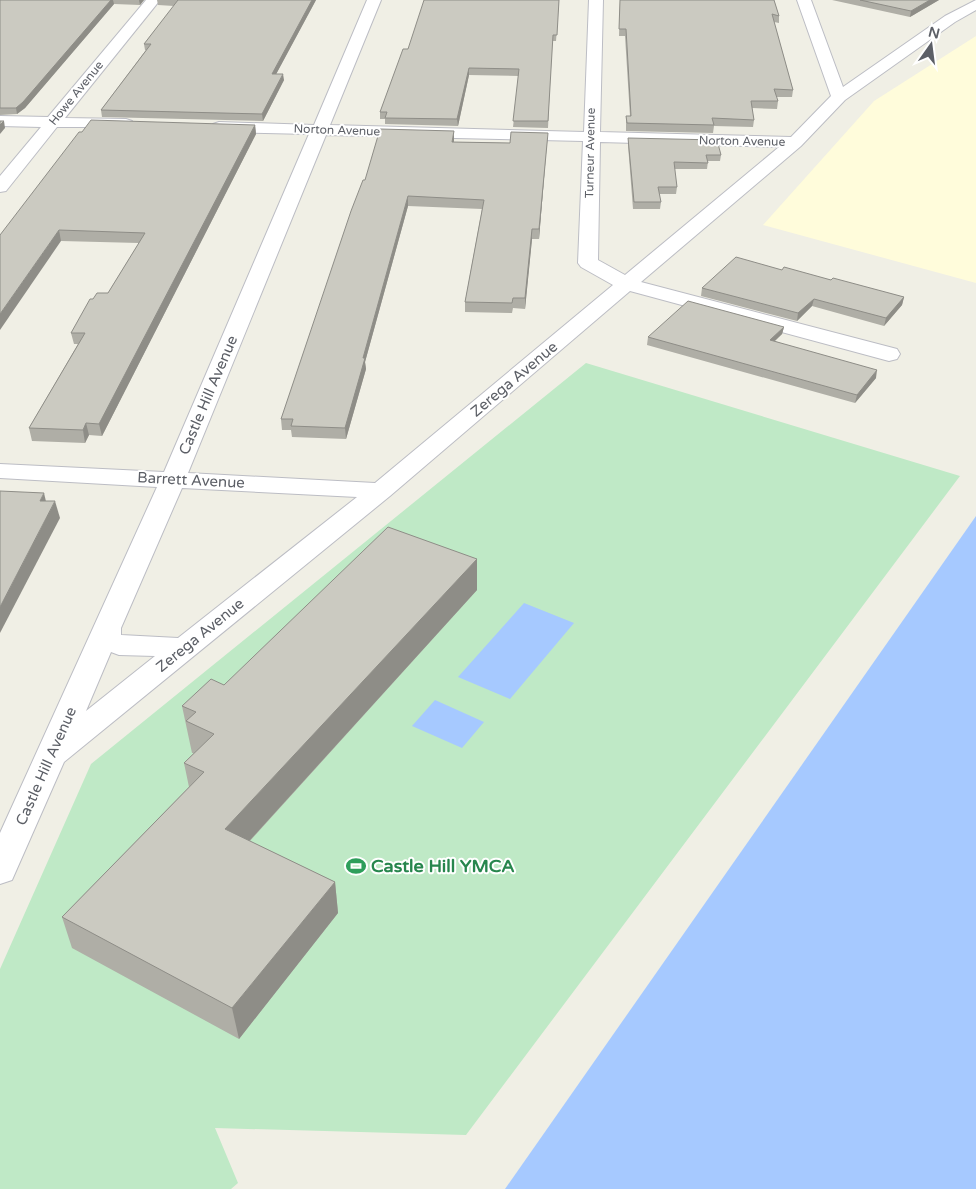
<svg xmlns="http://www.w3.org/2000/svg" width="976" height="1189" font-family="'Varela Round',sans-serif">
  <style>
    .commercial { fill: #fffcdb }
    .green { fill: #bfe9c6 }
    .water { fill: #a6c9ff }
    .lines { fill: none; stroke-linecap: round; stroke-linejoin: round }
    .minor-casing { stroke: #bcbdc4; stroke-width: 2 }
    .minor { fill: #fff; fill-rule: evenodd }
    .wall { fill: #afaea6 }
    .shaded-wall { fill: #8e8d87 }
    .building { fill: #cbcac1; stroke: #8e8d87 }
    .labels { text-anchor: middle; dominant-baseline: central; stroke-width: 4; stroke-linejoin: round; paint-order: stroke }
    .far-street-label { font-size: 12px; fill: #5c5f66; stroke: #fff }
    .street-label { font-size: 15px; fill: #5c5f66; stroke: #fff }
    .near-leisure-label { font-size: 18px; font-weight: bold; fill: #27864d; stroke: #fff; text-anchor: start }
  </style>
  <rect width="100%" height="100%" fill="#f0efe5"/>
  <path class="commercial" d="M976,36V283L763,225L874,101Z"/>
  <path class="green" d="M586,363L960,476L466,1135L215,1128L238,1183L231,1189H0V969L91,764Z"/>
  <g class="water">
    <path d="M976,516V1189H505Z"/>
    <path d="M524,603L574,623L510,699L458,677Z"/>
    <path d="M435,700L484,722L462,748L412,726Z"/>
  </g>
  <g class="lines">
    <defs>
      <g id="minor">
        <path d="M146,0H160L65,118L126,119L132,121L134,124L132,127H57L6,191L0,192V176L41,127L0,126V116L48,117Z"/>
        <path d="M367,0H381L330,125L584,132L589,0H603L600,132L791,137L831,96L797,0H811L843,87L945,16L976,0V10L955,22L845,100L801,146L641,282L897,349L900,354L897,359L889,361L630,291L390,496L64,762L12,880L0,884V833L157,487L0,478V464L164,472L309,134L219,132L213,130L211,127L213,124L219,122L314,125ZM326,135L583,141L578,263L581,267L613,285L375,483L188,473ZM600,142L779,147L625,275L598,260ZM182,488L357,497L178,638L121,635V628ZM111,652L119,655L155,656L86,711Z"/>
      </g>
    </defs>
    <use href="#minor" class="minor-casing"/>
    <use href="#minor" class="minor"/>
  </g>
  <g class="wall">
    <path d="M0,0H144L140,5L114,4L25,108L17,114L0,115Z"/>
    <path d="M157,0H316L276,74L284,80L263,121L102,117L101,110L146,50H145L144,44L174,6L158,5Z"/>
    <path d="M559,0L556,41H552L548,128L513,127L519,76L469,75L458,126L385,124V119H380V112L408,49Z"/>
    <path d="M620,0H774L779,16V23L774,22L793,90L792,97H776L778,101L777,109L752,108L754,120L753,127L714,126L713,133L626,131V116H630L625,36H619Z"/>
    <path d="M832,0H939L910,17Z"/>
    <path d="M255,125L256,134L102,436L89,435L85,443L32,441L29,428L78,344H74L71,333L93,299L108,293L139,243L61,241L0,235Z"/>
    <path d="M628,138L721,155L720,161H708L707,169H674L677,187L676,194H659L661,202L660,209H633L628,145Z"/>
    <path d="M454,140V142L510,143L547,142L539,239H532L525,309L513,308L512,313L465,312V302L482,209L408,206L365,362L366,369L346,439L292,437L291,430H282L281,419L365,180Z"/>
    <path d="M782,270L831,280L904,297L902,305L884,326L812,306L797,321L701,296L702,288Z"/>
    <path d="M784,327L782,334L775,341L876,378L855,403L647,345L648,337Z"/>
    <path d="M477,559V590L250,841L335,882L338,913L239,1039L72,948L62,917L189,787L184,763L194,753H192L182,706Z"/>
  </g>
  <g class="shaded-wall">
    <path d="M111,0H113L114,4L25,108L17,114L16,108Z"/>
    <path d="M139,0H144L140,5Z"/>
    <path d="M312,0H316L273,80L272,74Z"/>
    <path d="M930,0H939L910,17L911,11Z"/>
    <path d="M469,68V75L458,126L457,119Z"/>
    <path d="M283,74L284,80L263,121L262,114Z"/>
    <path d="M4,121L5,128L0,134V125Z"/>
    <path d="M255,125L256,134L102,436L99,424Z"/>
    <path d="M454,131V140L452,151V142Z"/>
    <path d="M548,133L547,142L539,239V229Z"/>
    <path d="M408,196V206L365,362L366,369L346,439L345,428L363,358Z"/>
    <path d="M532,229V239L525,309V298Z"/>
    <path d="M59,230L61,241L0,330V314Z"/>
    <path d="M904,297L902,305L884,326L886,318Z"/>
    <path d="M814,299L812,306L797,321L798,313Z"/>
    <path d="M784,327L782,334L768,347L770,340Z"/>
    <path d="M877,370L876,378L855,403L857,395Z"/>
    <path d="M86,423L89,435L85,443L83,430Z"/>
    <path d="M44,493L48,510L40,501Z"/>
    <path d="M55,501L60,518L0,633V607Z"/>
    <path d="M477,559V590L231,861L225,829Z"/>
    <path d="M335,882L338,913L239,1039L232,1008Z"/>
  </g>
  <g class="building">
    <path d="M0,0H111L23,102L16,108H0Z"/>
    <path d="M178,0H312L272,74H283L262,114L101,110L151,44H144Z"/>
    <path d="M424,0H559L557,35H553L548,121H513L519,69L469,68L457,119L385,118L387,112H380L403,49H408Z"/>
    <path d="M620,0H774L779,16L772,14L793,90L774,89L778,101H751L754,120L712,118L714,125L627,123L626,116H631L626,29H619Z"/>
    <path d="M860,0H930L911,11Z"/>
    <path d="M91,120L255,125L99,424L86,423L83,430L29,428L85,333H71L90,299H93L97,293H108L145,233L59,230L0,314V235L79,132H82Z"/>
    <path d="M0,121H4L0,125Z"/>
    <path d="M380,129L454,131L452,142L510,143L511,132L548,133L539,229H532L525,298H513L512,303L465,302L484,200L408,196L363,358H365L345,428L291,426L293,419H281L351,211L363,180H365Z"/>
    <path d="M628,138L717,140L721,155H706L708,163L674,162L677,187H658L661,202H634Z"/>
    <path d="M736,257L782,270L784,267L831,280L833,278L904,297L886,318L814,299L798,313L702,288Z"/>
    <path d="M688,301L784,327L770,340L877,370L857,395L648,337Z"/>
    <path d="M0,491L44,493L40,501H55L0,607Z"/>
    <path d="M388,527L477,559L225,829L335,882L232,1008L62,917L204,772L184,763L214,734L186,721L196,712L182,706L211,679L224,685Z"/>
  </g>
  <defs>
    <symbol id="stadium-bare" viewBox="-9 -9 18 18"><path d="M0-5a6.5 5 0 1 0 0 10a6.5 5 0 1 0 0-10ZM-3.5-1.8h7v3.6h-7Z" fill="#2e9e5b" stroke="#fff" stroke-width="2.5" paint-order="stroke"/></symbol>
  </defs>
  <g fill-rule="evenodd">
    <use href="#stadium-bare" x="342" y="852" width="28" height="28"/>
  </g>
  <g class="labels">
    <g class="far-street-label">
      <text transform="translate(76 93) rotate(-51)">Howe Avenue</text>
      <text transform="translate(337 130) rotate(2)">Norton Avenue</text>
      <text transform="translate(742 141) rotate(1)">Norton Avenue</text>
      <text transform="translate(590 153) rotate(-89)">Turneur Avenue</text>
    </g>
    <g class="street-label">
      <text transform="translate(514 379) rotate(-40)">Zerega Avenue</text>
      <text transform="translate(208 395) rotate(-67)">Castle Hill Avenue</text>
      <text transform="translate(191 480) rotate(3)">Barrett Avenue</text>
      <text transform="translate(200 635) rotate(-39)">Zerega Avenue</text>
      <text transform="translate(46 766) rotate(-66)">Castle Hill Avenue</text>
    </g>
    <g class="near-leisure-label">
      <text x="371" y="866">Castle Hill YMCA</text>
    </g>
  </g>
  <g transform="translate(931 45) rotate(14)" stroke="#ffffff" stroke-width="4" paint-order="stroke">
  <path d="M0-4L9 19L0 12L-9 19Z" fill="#5c5f66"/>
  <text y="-8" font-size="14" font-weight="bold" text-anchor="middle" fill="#5c5f66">N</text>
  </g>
</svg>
